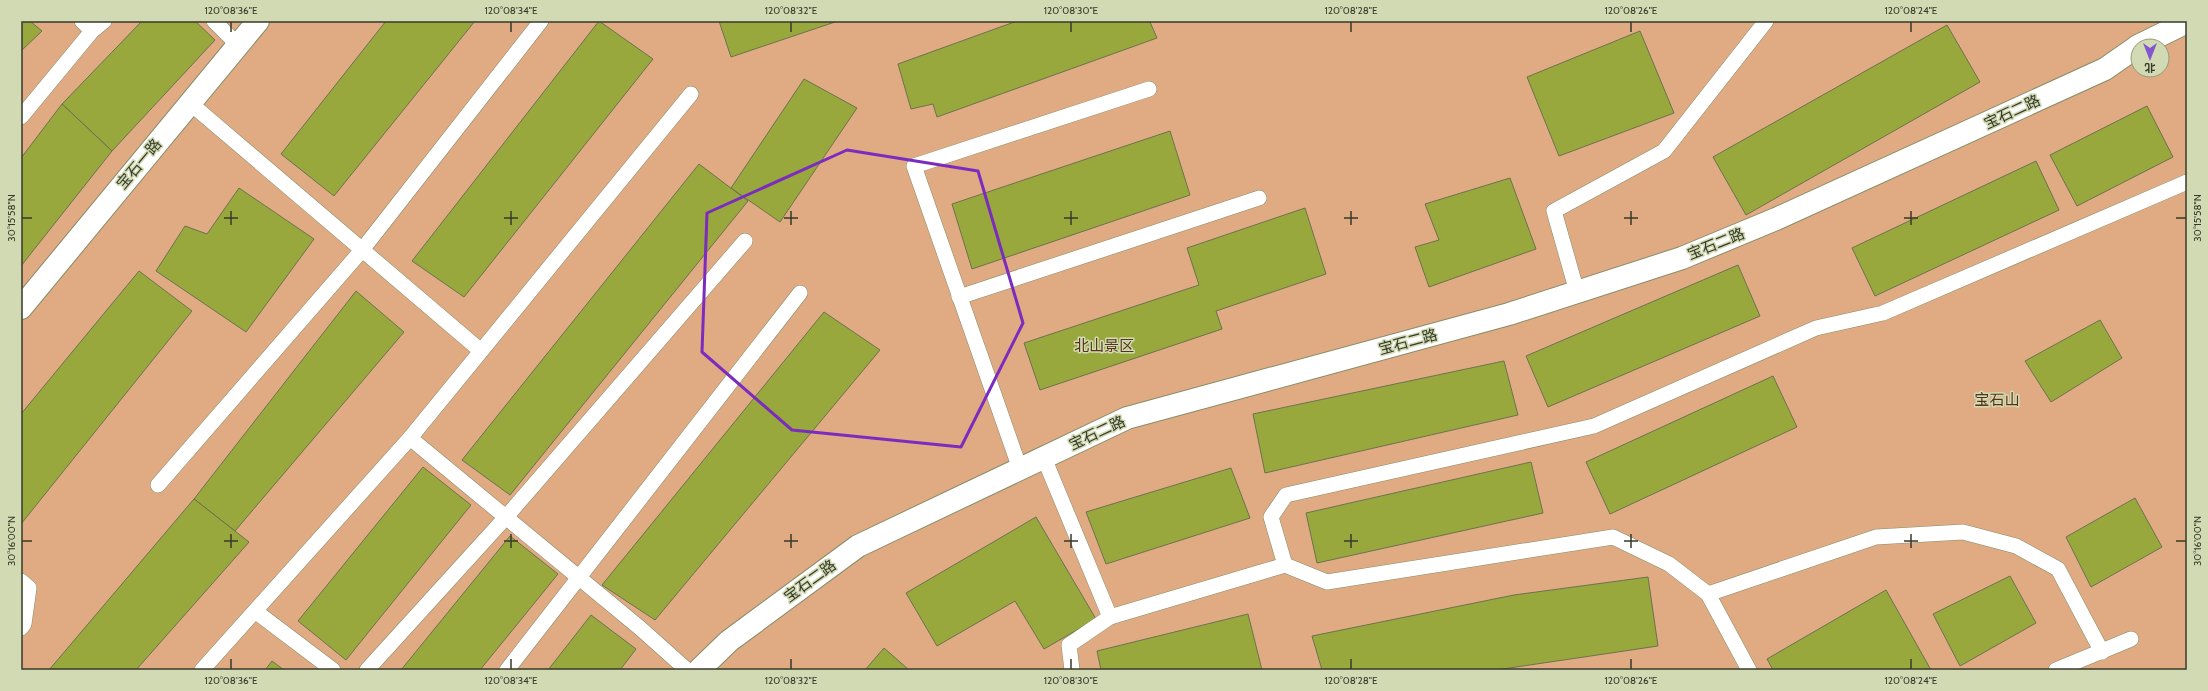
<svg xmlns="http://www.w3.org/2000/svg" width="2208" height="691" font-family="Cabin,'Noto Sans SC',sans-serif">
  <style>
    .green { fill: #e0aa83; fill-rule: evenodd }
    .building { fill: #99a83d; stroke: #6b724f }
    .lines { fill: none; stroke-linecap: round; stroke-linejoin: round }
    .service-casing { stroke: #868d69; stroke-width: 16 }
    .minor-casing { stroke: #868d69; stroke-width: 24 }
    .service { stroke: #fff; stroke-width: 15 }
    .minor { stroke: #fff; stroke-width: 22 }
    .marked { fill: none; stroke: #7b2cbf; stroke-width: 3; stroke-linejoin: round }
    .ticks { fill: none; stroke: #373a2a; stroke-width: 1.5 }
    .labels { text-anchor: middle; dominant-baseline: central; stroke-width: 3; stroke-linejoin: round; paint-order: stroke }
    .street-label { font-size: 15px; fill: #373a2a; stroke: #d2dab4 }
    .park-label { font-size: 15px; fill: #563318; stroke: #d2dab4 }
    .neatline { fill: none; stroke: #373a2a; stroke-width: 1.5 }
    .ticks-label { font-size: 10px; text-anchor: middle; fill: #373a2a }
  </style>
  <rect width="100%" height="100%" fill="#c6cda7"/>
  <path class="green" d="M21,21H2187V670H21ZM2138,46H2162V70H2138Z"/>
  <g class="building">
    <path d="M21,21H30L42,31L21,51Z"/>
    <path d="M142,21H195L215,40L112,151L62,104Z"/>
    <path d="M386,21H475L334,196L281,154Z"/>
    <path d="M599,21L653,59L464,297L412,261Z"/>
    <path d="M719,21H838L731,57Z"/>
    <path d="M1017,21H1152L1150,22L1157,38L937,117L933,104L911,109L898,64Z"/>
    <path d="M1947,25L1980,82L1746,215L1713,157Z"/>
    <path d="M1640,31L1674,113L1559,156L1527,77Z"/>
    <path d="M804,79L857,108L780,222L731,188Z"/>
    <path d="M62,104L112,151L21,266V158Z"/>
    <path d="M2147,106L2173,157L2077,206L2050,155Z"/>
    <path d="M1170,131L1190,195L972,269L952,204Z"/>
    <path d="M2036,161L2059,210L1875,296L1852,248Z"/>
    <path d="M699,164L748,201L510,495L462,460Z"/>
    <path d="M1510,178L1536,249L1429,287L1415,247L1439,240L1425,204Z"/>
    <path d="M239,188L314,239L246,332L156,271L185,226L207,234Z"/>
    <path d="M1305,208L1326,274L1216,311L1222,329L1040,390L1024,343L1199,285L1187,248Z"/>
    <path d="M1738,265L1760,316L1548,407L1526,356Z"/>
    <path d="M139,271L192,311L21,524V414Z"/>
    <path d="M356,291L404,332L235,531L194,499Z"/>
    <path d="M824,312L880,350L655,620L602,585Z"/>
    <path d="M2100,320L2122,358L2051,402L2025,361Z"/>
    <path d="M1504,361L1518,415L1265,473L1253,414Z"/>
    <path d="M1773,376L1797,427L1610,514L1586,462Z"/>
    <path d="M1531,462L1543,513L1317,563L1306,513Z"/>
    <path d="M423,467L471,505L346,660L298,621Z"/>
    <path d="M1231,468L1250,518L1106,564L1086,512Z"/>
    <path d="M2135,498L2162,547L2091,587L2066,537Z"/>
    <path d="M194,499L249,542L136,670H49Z"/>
    <path d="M1036,517L1096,619L1044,649L1015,601L937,646L906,593Z"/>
    <path d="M510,536L558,574L480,670H401Z"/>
    <path d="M2010,576L2036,623L1960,666L1933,614Z"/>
    <path d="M1648,577L1658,646L1496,670H1322L1312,636L1514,595Z"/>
    <path d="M1886,590L1931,670H1773L1767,659Z"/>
    <path d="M1248,614L1262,670H1101L1097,651Z"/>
    <path d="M591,615L636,649L620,670H548Z"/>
    <path d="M884,648L909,670H865Z"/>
    <path d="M272,661L284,670H265Z"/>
  </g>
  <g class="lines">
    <defs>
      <g id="service">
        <path d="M82,21L92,31L104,21"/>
        <path d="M214,21L238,45"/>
        <path d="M190,103L481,351"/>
        <path d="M21,117L92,31"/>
        <path d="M1577,292L1554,211L1664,151L1766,21"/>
        <path d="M959,297L1259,198"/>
        <path d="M1044,458L1110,617L1069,645L1072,670"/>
        <path d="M1020,469L914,166L1149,89"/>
        <path d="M158,485L362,250L541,21"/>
        <path d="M1285,565L1271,517L1286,495L1594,426L1816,328L1883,313L2187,182"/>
        <path d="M21,581L29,588L24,624L21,628"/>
        <path d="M1708,594L1876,537L1963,532L2016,546L2058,569L2102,652"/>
        <path d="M255,611L333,670"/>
        <path d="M1110,617L1285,565L1327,582L1613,537L1669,564L1708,594L1749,670"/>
        <path d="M202,670L410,438"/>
        <path d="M367,670L506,517L745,241"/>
        <path d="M507,670L800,293"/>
        <path d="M687,670L640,628L410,438L691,94"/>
        <path d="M2056,670L2131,639"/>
      </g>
      <g id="minor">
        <path d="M2138,46L2187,22"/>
        <path d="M21,308L258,21"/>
        <path d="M699,670L729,641L858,546L1127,418L1509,314L1682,258L1776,219L2105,69L2138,46"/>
      </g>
    </defs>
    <use href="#service" class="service-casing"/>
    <use href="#minor" class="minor-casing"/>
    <use href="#service" class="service"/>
    <use href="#minor" class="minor"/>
  </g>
  <path class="marked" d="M847,150L978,171L1023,323L961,447L792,430L702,352L707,213Z"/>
  <path class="ticks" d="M231,22V32M511,22V32M791,22V32M1071,22V32M1351,22V32M1631,22V32M1911,22V32M231,211V225M511,211V225M791,211V225M1071,211V225M1351,211V225M1631,211V225M1911,211V225M22,218H32M224,218H238M504,218H518M784,218H798M1064,218H1078M1344,218H1358M1624,218H1638M1904,218H1918M2176,218H2186M231,534V548M511,534V548M791,534V548M1071,534V548M1351,534V548M1631,534V548M1911,534V548M22,541H32M224,541H238M504,541H518M784,541H798M1064,541H1078M1344,541H1358M1624,541H1638M1904,541H1918M2176,541H2186M231,659V669M511,659V669M791,659V669M1071,659V669M1351,659V669M1631,659V669M1911,659V669"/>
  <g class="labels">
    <g class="street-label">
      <text transform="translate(2012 112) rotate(-25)">宝石二路</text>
      <text transform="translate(139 164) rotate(-50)">宝石一路</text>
      <text transform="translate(1716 244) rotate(-22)">宝石二路</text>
      <text transform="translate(1408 342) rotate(-15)">宝石二路</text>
      <text transform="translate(1097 433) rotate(-25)">宝石二路</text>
      <text transform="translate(810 581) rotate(-36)">宝石二路</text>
    </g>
    <g class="park-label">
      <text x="1104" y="346">北山景区</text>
      <text x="1997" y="400">宝石山</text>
    </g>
  </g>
  <rect width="2208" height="691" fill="none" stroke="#d2dab4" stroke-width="44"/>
  <g transform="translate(2150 58) rotate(180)"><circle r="19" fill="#d2dab4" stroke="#949a7d"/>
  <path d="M0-3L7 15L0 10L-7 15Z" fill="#8156cf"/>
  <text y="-6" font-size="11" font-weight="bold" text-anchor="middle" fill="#373a2a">北</text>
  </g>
  <rect x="22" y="22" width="2164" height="647" class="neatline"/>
  <g class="ticks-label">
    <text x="231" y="14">120°08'36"E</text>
    <text x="511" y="14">120°08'34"E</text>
    <text x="791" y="14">120°08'32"E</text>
    <text x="1071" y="14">120°08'30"E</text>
    <text x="1351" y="14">120°08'28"E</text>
    <text x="1631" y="14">120°08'26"E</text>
    <text x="1911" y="14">120°08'24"E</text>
    <text transform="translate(2197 218) rotate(-90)" y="4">30°15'58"N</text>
    <text transform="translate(11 218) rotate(-90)" y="4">30°15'58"N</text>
    <text transform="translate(2197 541) rotate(-90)" y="4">30°16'00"N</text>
    <text transform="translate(11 541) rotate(-90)" y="4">30°16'00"N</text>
    <text x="231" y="684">120°08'36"E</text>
    <text x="511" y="684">120°08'34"E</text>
    <text x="791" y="684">120°08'32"E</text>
    <text x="1071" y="684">120°08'30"E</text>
    <text x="1351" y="684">120°08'28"E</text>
    <text x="1631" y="684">120°08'26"E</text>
    <text x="1911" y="684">120°08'24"E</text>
  </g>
</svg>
